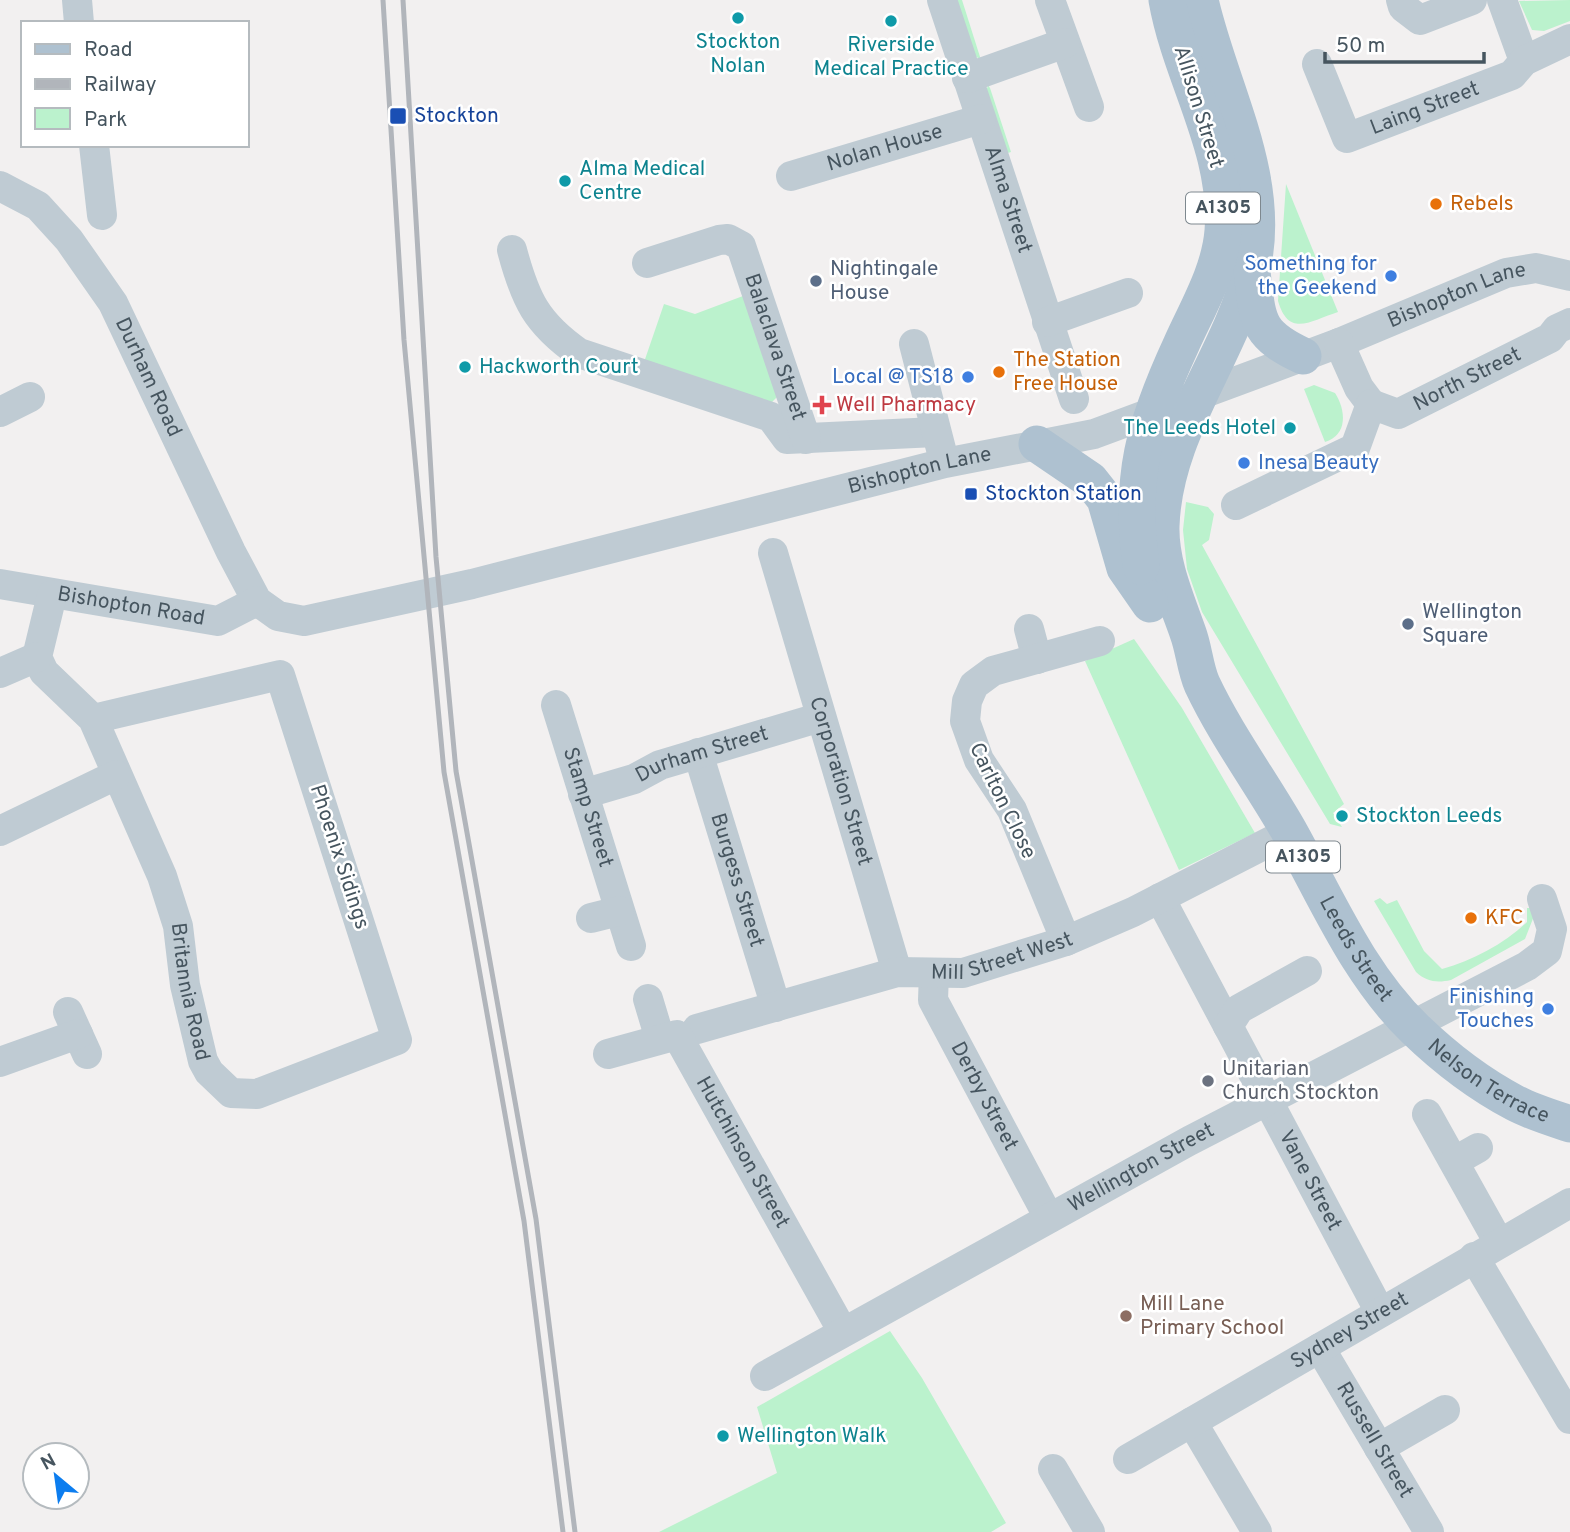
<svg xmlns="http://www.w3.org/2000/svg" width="1570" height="1532" font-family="Overpass,sans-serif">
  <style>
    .green { fill: #bbf2cd }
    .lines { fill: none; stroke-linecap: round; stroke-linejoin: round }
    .minor { stroke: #bfcbd3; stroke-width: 30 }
    .major { stroke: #aec1d0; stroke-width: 37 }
    .rail { stroke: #b1b5bb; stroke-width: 5 }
    .culture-dot { fill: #0f9aa8; stroke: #fff; stroke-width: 2.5 }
    .transit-dot { fill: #1a4fb4; stroke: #fff; stroke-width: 2.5 }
    .food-dot { fill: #e8710a; stroke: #fff; stroke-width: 2.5 }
    .shop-dot { fill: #3f7fe0; stroke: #fff; stroke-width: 2.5 }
    .service-dot { fill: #5c6f8a; stroke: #fff; stroke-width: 2.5 }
    .health-dot { fill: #e0444e; stroke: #fff; stroke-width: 2.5 }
    .worship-dot { fill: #6b7280; stroke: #fff; stroke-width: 2.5 }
    .education-dot { fill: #8d6e63; stroke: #fff; stroke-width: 2.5 }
    .labels { text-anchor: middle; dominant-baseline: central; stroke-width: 5; stroke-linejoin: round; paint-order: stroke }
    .shield { fill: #fff; stroke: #7e888f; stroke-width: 2 }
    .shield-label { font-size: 19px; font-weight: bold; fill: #46555f }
    .culture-label { font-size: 21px; fill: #0d838f; stroke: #fff; text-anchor: start }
    .street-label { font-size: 21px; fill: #46555f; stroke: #fff }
    .transit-label { font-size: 21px; fill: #164399; stroke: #fff; text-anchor: start }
    .food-label { font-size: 21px; fill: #c56008; stroke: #fff; text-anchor: start }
    .shop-label { font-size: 21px; fill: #366cbe; stroke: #fff; text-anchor: end }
    .service-label { font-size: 21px; fill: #4e5e75; stroke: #fff; text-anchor: start }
    .health-label { font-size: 21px; fill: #be3a42; stroke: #fff; text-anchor: start }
    .worship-label { font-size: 21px; fill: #5b616d; stroke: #fff; text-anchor: start }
    .education-label { font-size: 21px; fill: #785e54; stroke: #fff; text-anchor: start }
  </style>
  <rect width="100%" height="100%" fill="#f2f0f0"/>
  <g class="green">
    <path d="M954,0H962L981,60L975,56Z"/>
    <path d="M1570,0V21L1544,31L1532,30L1519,1Z"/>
    <path d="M988,85L990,88L1011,152L1004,154L985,96Z"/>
    <path d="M1286,184L1338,312C1310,321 1289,338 1278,301Z"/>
    <path d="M743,296L778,396L768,406L642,368L664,304L695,314Z"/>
    <path d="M1314,385L1335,393C1346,410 1348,435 1325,442L1304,389Z"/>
    <path d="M1186,502L1208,507L1214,514L1209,540L1202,545L1344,804L1333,813L1342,827L1330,824L1202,612L1187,569L1183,530Z"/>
    <path d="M1134,639L1182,708L1255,833L1179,870L1085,661Z"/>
    <path d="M1380,898L1387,904L1397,900L1424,951L1442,969C1473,960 1504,944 1527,922V908H1531L1534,916L1525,939L1451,980C1437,983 1427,982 1416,972L1374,901Z"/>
    <path d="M890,1331L922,1378L1006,1523L991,1532H659L777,1473L757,1407Z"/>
  </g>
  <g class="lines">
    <g class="minor">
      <path d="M77,0L79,23"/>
      <path id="s1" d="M942,0L1074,399"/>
      <path d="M1050,0L1089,107"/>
      <path d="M1401,0L1403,7L1420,20L1472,0"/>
      <path d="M1502,0L1524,61"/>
      <path id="s2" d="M1317,64L1347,138L1512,75L1524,61L1570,39"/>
      <path d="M967,78L1065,43"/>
      <path d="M94,145L102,215"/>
      <path id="s3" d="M791,176L981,119"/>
      <path id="s4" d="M0,186L38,206L69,240L113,303L231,552L257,601L278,616L304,621L472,584L945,463L1094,434L1339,343L1506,273L1536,268L1570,276"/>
      <path d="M512,250C525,299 536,323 579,353L771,417L787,439L936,432"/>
      <path id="s5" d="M647,263L719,240L728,239L741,246L806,439"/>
      <path d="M1047,322L1128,293"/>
      <path d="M1339,343L1359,388L1371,404"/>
      <path d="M914,344L941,449"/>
      <path d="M0,412L30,397"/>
      <path id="s6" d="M1236,505L1355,448L1371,404L1398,414L1550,338L1557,329L1570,323"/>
      <path id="s7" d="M773,553L897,972"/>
      <path id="s8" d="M0,584L218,621L257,601"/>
      <path id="s9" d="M52,595L37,657L44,672L93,719L162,876L178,926L185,985L203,1061L209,1072L231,1093L257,1094L397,1040L280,675L93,719"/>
      <path d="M1029,629L1037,659"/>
      <path d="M0,673L37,657"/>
      <path id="s10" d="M556,705L631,946"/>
      <path id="s11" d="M698,753L776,1007"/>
      <path id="s12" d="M583,794L634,779L660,765L821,717"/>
      <path d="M0,831L116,775"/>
      <path d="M1160,898L1228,1026"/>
      <path d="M591,918L619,911"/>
      <path d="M1066,941L1012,810L979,760L965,721L967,701L974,685L993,671L1100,641"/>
      <path id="s13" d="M1307,971L1239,1009L1228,1026L1380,1312"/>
      <path id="s14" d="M934,973L933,1000L1049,1218"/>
      <path d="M648,999L660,1039"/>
      <path d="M68,1012L87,1054"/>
      <path id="s15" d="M697,1029L897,972L963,973L1066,941L1133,912L1289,832"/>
      <path id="s16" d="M608,1054L677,1035L843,1332"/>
      <path d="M0,1062L78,1034"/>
      <path d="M1427,1114L1499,1243"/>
      <path d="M1455,1161L1478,1148"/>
      <path d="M1474,1257L1570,1419"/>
      <path id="s17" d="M1320,1348L1429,1532"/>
      <path id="s18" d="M765,1376L1189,1141L1527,966L1547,951L1552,929L1542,899"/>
      <path d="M1192,1422L1257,1532"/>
      <path d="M1379,1448L1445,1410"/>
      <path id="s19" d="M1128,1459L1570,1203"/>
      <path d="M1053,1469L1090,1532"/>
    </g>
    <g class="major">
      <path id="s20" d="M1200,0C1219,86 1273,177 1252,268C1230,357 1164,431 1161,526C1160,563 1176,599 1188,633C1194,649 1195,668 1202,684C1226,735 1261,782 1289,831C1327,899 1358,974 1415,1029C1444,1057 1479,1084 1515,1103C1532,1112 1552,1118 1570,1124"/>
      <path d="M1252,272C1258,321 1256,334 1303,356"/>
      <path d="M1037,444L1090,480L1105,499L1125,568L1150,604"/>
      <path d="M1141,566C1129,477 1144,425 1181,345C1197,309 1220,271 1223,231C1229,149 1181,79 1167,0"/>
    </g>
    <g class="rail">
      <path d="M383,0L404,340L444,772L524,1221L563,1532"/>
      <path d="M403,0L436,557L456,771L536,1219L575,1532"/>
    </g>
  </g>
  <g class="culture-dot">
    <circle cx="738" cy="18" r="7"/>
    <circle cx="891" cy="21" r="7"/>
    <circle cx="565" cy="181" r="7"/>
    <circle cx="465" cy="367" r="7"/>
    <circle cx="1290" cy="428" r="7"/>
    <circle cx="1342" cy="816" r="7"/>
    <circle cx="723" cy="1436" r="7"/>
  </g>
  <g class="transit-dot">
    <rect x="389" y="107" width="18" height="18" rx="3.5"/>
    <rect x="964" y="487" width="14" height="14" rx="3.5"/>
  </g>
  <g class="food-dot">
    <circle cx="1436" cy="204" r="7"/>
    <circle cx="999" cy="372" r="7"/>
    <circle cx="1471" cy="918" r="7"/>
  </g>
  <g class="shop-dot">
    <circle cx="1391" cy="276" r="7"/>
    <circle cx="968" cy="377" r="7"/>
    <circle cx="1244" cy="463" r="7"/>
    <circle cx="1548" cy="1009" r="7"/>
  </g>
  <g class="service-dot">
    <circle cx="816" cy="281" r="7"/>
    <circle cx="1408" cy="624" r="7"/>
  </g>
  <path class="health-dot" d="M818.5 394.5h7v7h7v7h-7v7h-7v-7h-7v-7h7z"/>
  <circle class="worship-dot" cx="1208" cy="1081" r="7"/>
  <circle class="education-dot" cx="1126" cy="1316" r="7"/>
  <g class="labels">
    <g class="shield">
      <rect x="1186" y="192.5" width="74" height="31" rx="5"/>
      <rect x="1266" y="841.5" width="74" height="31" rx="5"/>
    </g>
    <g class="shield-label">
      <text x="1223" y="208">A1305</text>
      <text x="1303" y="857">A1305</text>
    </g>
    <g class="culture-label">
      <text x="738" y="42" text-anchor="middle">Stockton<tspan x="738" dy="24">Nolan</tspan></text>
      <text x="891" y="45" text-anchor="middle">Riverside<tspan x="891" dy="24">Medical Practice</tspan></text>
      <text x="579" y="169">Alma Medical<tspan x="579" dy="24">Centre</tspan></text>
      <text x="479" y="367">Hackworth Court</text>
      <text x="1276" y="428" text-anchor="end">The Leeds Hotel</text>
      <text x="1356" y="816">Stockton Leeds</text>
      <text x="737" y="1436">Wellington Walk</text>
    </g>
    <g class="street-label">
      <text transform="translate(1198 107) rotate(73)">Allison Street</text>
      <text stroke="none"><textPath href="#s2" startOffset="163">Laing Street</textPath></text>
      <text stroke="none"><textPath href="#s3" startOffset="98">Nolan House</textPath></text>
      <text stroke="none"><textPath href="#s1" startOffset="210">Alma Street</textPath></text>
      <text stroke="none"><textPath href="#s4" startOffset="1750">Bishopton Lane</textPath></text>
      <text stroke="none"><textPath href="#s5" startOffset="206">Balaclava Street</textPath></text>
      <text stroke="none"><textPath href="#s4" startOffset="248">Durham Road</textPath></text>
      <text stroke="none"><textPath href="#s6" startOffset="285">North Street</textPath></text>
      <text stroke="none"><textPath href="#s4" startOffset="1183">Bishopton Lane</textPath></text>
      <text stroke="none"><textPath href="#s8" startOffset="133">Bishopton Road</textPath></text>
      <text stroke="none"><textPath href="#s12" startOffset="126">Durham Street</textPath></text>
      <text stroke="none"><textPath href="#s7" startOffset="238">Corporation Street</textPath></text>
      <text transform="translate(1002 801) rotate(64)">Carlton Close</text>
      <text stroke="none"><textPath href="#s10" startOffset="107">Stamp Street</textPath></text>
      <text transform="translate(339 857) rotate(72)">Phoenix Sidings</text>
      <text stroke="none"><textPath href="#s11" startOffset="133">Burgess Street</textPath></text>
      <text stroke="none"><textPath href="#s20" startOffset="1022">Leeds Street</textPath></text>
      <text stroke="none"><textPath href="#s15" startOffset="315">Mill Street West</textPath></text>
      <text stroke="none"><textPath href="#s9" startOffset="439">Britannia Road</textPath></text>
      <text stroke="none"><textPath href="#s20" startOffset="1213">Nelson Terrace</textPath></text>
      <text stroke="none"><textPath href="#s14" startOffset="136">Derby Street</textPath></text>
      <text stroke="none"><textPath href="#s16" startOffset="206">Hutchinson Street</textPath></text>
      <text stroke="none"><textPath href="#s18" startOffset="430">Wellington Street</textPath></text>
      <text stroke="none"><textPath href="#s13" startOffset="273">Vane Street</textPath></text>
      <text stroke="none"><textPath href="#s19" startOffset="256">Sydney Street</textPath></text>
      <text stroke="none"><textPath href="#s17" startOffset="107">Russell Street</textPath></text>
    </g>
    <g class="transit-label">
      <text x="414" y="116">Stockton</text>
      <text x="985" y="494">Stockton Station</text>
    </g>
    <g class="food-label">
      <text x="1450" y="204">Rebels</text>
      <text x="1013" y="360">The Station<tspan x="1013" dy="24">Free House</tspan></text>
      <text x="1485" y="918">KFC</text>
    </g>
    <g class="shop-label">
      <text x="1377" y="264">Something for<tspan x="1377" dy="24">the Geekend</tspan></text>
      <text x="954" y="377">Local @ TS18</text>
      <text x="1258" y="463" text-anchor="start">Inesa Beauty</text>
      <text x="1534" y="997">Finishing<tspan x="1534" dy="24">Touches</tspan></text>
    </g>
    <g class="service-label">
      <text x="830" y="269">Nightingale<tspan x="830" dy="24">House</tspan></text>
      <text x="1422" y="612">Wellington<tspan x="1422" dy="24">Square</tspan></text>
    </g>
    <g class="health-label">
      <text x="836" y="405">Well Pharmacy</text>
    </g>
    <g class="worship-label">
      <text x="1222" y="1069">Unitarian<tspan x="1222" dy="24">Church Stockton</tspan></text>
    </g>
    <g class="education-label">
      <text x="1140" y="1304">Mill Lane<tspan x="1140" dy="24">Primary School</tspan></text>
    </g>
  </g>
  <rect x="21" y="21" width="228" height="126" fill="#ffffff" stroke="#b5bbbf" stroke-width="2"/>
  <rect x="35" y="44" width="35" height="10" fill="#aec1d0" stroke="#b5bbbf" stroke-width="2"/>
  <text x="84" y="56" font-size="21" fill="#46555f">Road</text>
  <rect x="35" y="79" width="35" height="10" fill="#b1b5bb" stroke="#b5bbbf" stroke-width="2"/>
  <text x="84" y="91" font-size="21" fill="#46555f">Railway</text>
  <rect x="35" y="108" width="35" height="21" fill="#bbf2cd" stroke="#b5bbbf" stroke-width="2"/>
  <text x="84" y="126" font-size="21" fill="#46555f">Park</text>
  <g transform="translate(56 1476) rotate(331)"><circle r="33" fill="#ffffff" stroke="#b5bbbf" stroke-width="2"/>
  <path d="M0-5L12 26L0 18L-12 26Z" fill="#0c7def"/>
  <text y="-10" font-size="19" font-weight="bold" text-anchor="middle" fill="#46555f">N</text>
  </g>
  <path d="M1325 52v10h159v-10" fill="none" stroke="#46555f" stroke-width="3.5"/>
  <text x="1336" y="52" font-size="21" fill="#46555f" stroke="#ffffff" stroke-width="5" paint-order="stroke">50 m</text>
</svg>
